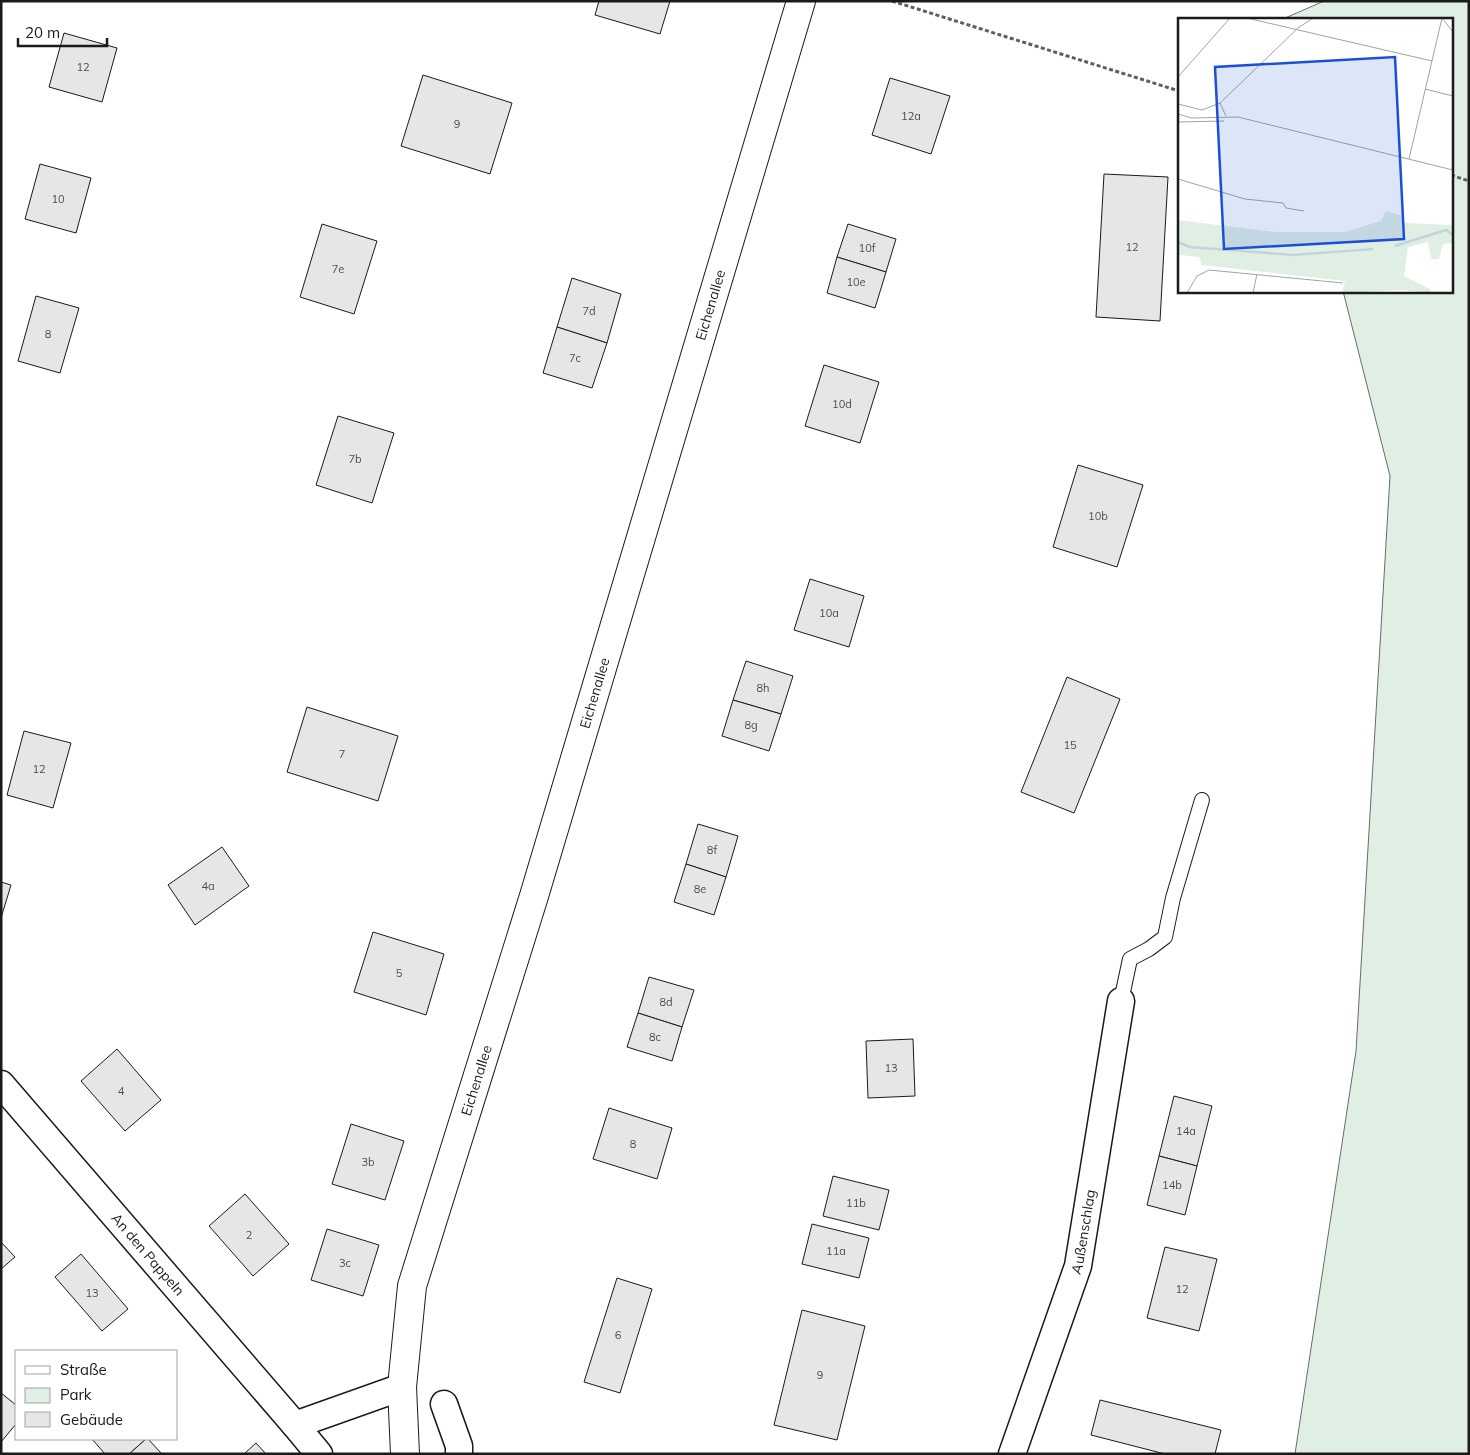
<svg xmlns="http://www.w3.org/2000/svg" width="1470" height="1455" font-family="Mulish,sans-serif">
  <style>
    .green { fill: #e0efe3; stroke: #6a6a6a }
    .building { fill: #e6e6e6; stroke: #1a1a1a }
    .lines { fill: none; stroke-linecap: round; stroke-linejoin: round }
    .service-casing { stroke: #1a1a1a; stroke-width: 16 }
    .minor-casing { stroke: #1a1a1a; stroke-width: 29 }
    .tertiary-casing { stroke: #1a1a1a; stroke-width: 30 }
    .path { stroke: #5f5f5f; stroke-width: 3; stroke-dasharray: 4 2.5; stroke-linecap: butt }
    .service { stroke: #fff; stroke-width: 14 }
    .minor { stroke: #fff; stroke-width: 26 }
    .tertiary { stroke: #fff; stroke-width: 28 }
    .labels { text-anchor: middle; dominant-baseline: central; stroke-width: 4; stroke-linejoin: round; paint-order: stroke }
    .number-label { font-size: 11px; fill: #4d4d4d }
    .street-label { font-size: 14px; fill: #1a1a1a; stroke: #fff }
    .inset-river { fill: none; stroke: #c6d2dc; stroke-width: 2.5 }
    .inset-road { fill: none; stroke: #a3a3a3; stroke-width: 1 }
    .view { fill: #1d4ed8; fill-opacity: 0.15; stroke: #1d4ed8; stroke-width: 2.5 }
    .inset-edge { fill: none; stroke: #1a1a1a; stroke-width: 2.5 }
  </style>
  <rect width="100%" height="100%" fill="#fff"/>
  <path class="green" d="M1324,1H1469V1454H1295L1356,1051L1390,476L1343,291H1451V19H1283Z"/>
  <g class="building">
    <path d="M599,1H670L660,34L595,15Z"/>
    <path d="M64,33L117,48L102,102L49,87Z"/>
    <path d="M423,75L512,103L490,174L401,146Z"/>
    <path d="M890,78L950,96L931,154L872,135Z"/>
    <path d="M40,164L91,178L76,233L25,219Z"/>
    <path d="M1104,174L1168,177L1160,321L1096,317Z"/>
    <path d="M322,224L377,241L354,314L300,297Z"/>
    <path d="M848,224L896,239L886,272L837,257Z"/>
    <path d="M837,257L886,272L875,308L827,293Z"/>
    <path d="M572,278L621,294L607,343L557,327Z"/>
    <path d="M36,296L79,308L60,373L18,361Z"/>
    <path d="M557,327L607,343L592,388L543,373Z"/>
    <path d="M824,365L879,382L860,443L805,426Z"/>
    <path d="M338,416L394,433L372,503L316,485Z"/>
    <path d="M1078,465L1143,485L1117,567L1053,547Z"/>
    <path d="M810,579L864,596L849,647L794,630Z"/>
    <path d="M746,661L793,676L781,714L733,700Z"/>
    <path d="M1067,677L1120,699L1074,813L1021,792Z"/>
    <path d="M733,700L781,714L769,751L722,736Z"/>
    <path d="M307,707L398,736L378,801L287,772Z"/>
    <path d="M24,731L71,743L53,808L7,795Z"/>
    <path d="M698,824L738,836L726,877L686,864Z"/>
    <path d="M222,847L249,886L195,925L168,885Z"/>
    <path d="M686,864L726,877L714,915L674,902Z"/>
    <path d="M1,882L11,885L1,918Z"/>
    <path d="M373,932L444,954L426,1015L354,992Z"/>
    <path d="M649,977L694,990L682,1027L638,1013Z"/>
    <path d="M638,1013L682,1027L672,1061L627,1047Z"/>
    <path d="M913,1039L915,1096L868,1098L866,1041Z"/>
    <path d="M117,1049L161,1100L125,1131L81,1081Z"/>
    <path d="M1174,1096L1212,1106L1197,1166L1159,1156Z"/>
    <path d="M609,1108L672,1128L657,1179L593,1159Z"/>
    <path d="M351,1124L404,1141L385,1200L332,1184Z"/>
    <path d="M1159,1156L1197,1166L1185,1215L1147,1205Z"/>
    <path d="M833,1176L889,1190L879,1230L823,1216Z"/>
    <path d="M245,1194L289,1244L253,1276L209,1226Z"/>
    <path d="M812,1224L869,1238L859,1278L802,1264Z"/>
    <path d="M327,1229L379,1245L363,1296L311,1280Z"/>
    <path d="M1,1242L15,1257L1,1269Z"/>
    <path d="M1165,1247L1217,1259L1199,1331L1147,1318Z"/>
    <path d="M81,1254L128,1309L102,1331L55,1277Z"/>
    <path d="M617,1278L652,1289L620,1393L584,1382Z"/>
    <path d="M802,1310L865,1326L837,1440L774,1425Z"/>
    <path d="M1,1393L16,1405V1424L1,1442Z"/>
    <path d="M1100,1400L1221,1430L1215,1454H1165L1091,1435Z"/>
    <path d="M92,1439H146L129,1454H105Z"/>
    <path d="M146,1439H148L162,1454H129Z"/>
    <path d="M256,1443L266,1454H244Z"/>
  </g>
  <g class="lines">
    <defs>
      <path id="service" d="M1121,1001L1130,959L1149,949L1165,937L1173,898L1202,800"/>
      <g id="minor">
        <path id="s1" d="M1,1084L295,1425"/>
        <path d="M444,1404L459,1446V1454"/>
        <path d="M319,1454L295,1425L402,1387"/>
        <path id="s2" d="M1012,1454L1078,1266L1121,1001"/>
      </g>
      <g id="tertiary">
        <path id="s3" d="M405,1454L402,1387L412,1286L534,896L801,1"/>
      </g>
    </defs>
    <use href="#service" class="service-casing"/>
    <use href="#minor" class="minor-casing"/>
    <use href="#tertiary" class="tertiary-casing"/>
    <g class="path">
      <path d="M892,1L1179,91"/>
      <path d="M1451,175L1469,181"/>
    </g>
    <use href="#service" class="service"/>
    <use href="#minor" class="minor"/>
    <use href="#tertiary" class="tertiary"/>
  </g>
  <g class="labels">
    <g class="number-label">
      <text x="83" y="67">12</text>
      <text x="911" y="116">12a</text>
      <text x="457" y="124">9</text>
      <text x="58" y="199">10</text>
      <text x="1132" y="247">12</text>
      <text x="867" y="248">10f</text>
      <text x="338" y="269">7e</text>
      <text x="856" y="282">10e</text>
      <text x="589" y="311">7d</text>
      <text x="48" y="334">8</text>
      <text x="575" y="358">7c</text>
      <text x="842" y="404">10d</text>
      <text x="355" y="459">7b</text>
      <text x="1098" y="516">10b</text>
      <text x="829" y="613">10a</text>
      <text x="763" y="688">8h</text>
      <text x="751" y="725">8g</text>
      <text x="1070" y="745">15</text>
      <text x="342" y="754">7</text>
      <text x="39" y="769">12</text>
      <text x="712" y="850">8f</text>
      <text x="208" y="886">4a</text>
      <text x="700" y="889">8e</text>
      <text x="399" y="973">5</text>
      <text x="666" y="1002">8d</text>
      <text x="655" y="1037">8c</text>
      <text x="891" y="1068">13</text>
      <text x="121" y="1091">4</text>
      <text x="1186" y="1131">14a</text>
      <text x="633" y="1144">8</text>
      <text x="368" y="1162">3b</text>
      <text x="1172" y="1185">14b</text>
      <text x="856" y="1203">11b</text>
      <text x="249" y="1235">2</text>
      <text x="836" y="1251">11a</text>
      <text x="345" y="1263">3c</text>
      <text x="1182" y="1289">12</text>
      <text x="92" y="1293">13</text>
      <text x="618" y="1335">6</text>
      <text x="820" y="1375">9</text>
    </g>
    <g class="street-label">
      <text stroke="none"><textPath href="#s3" startOffset="1194">Eichenallee</textPath></text>
      <text stroke="none"><textPath href="#s3" startOffset="789">Eichenallee</textPath></text>
      <text stroke="none"><textPath href="#s3" startOffset="384">Eichenallee</textPath></text>
      <text stroke="none"><textPath href="#s2" startOffset="234">Außenschlag</textPath></text>
      <text stroke="none"><textPath href="#s1" startOffset="225">An den Pappeln</textPath></text>
    </g>
  </g>
  <g transform="translate(1178 18)">
    <rect width="275" height="275" fill="#fff"/>
    <path d="M208,193L222,197L227,205L275,207V225L265,226L261,241H253L250,224L230,229L226,258L252,271V275L224,272L164,275L167,263L24,247L21,239L0,237V202L96,214H167L203,203Z" fill="#e0efe3"/>
    <path class="inset-river" d="M0,224L12,229L115,237L195,231M217,228L268,212L275,217"/>
    <path class="inset-road" d="M264,0L275,14M73,1L254,43M0,59L52,0M247,71L275,78M42,85L120,10L135,0M0,86L24,92L42,85L48,98M0,96L13,100L60,99L275,152M0,104L46,103M231,141L264,0M0,161L67,181L105,185L108,190L126,193M9,275L19,258L31,252L165,265M75,275L79,256"/>
    <path class="view" d="M217,39L226,221L46,231L37,49Z"/>
    <rect width="275" height="275" class="inset-edge"/>
  </g>
  <rect width="1470" height="1455" fill="none" stroke="#1a1a1a" stroke-width="5"/>
  <rect x="15" y="1350" width="162" height="90" fill="#ffffff" stroke="#a3a3a3"/>
  <rect x="25" y="1366" width="25" height="8" fill="#ffffff" stroke="#a3a3a3"/>
  <text x="60" y="1375" font-size="15" fill="#1a1a1a">Straße</text>
  <rect x="25" y="1388" width="25" height="15" fill="#e0efe3" stroke="#a3a3a3"/>
  <text x="60" y="1400" font-size="15" fill="#1a1a1a">Park</text>
  <rect x="25" y="1412" width="25" height="15" fill="#e6e6e6" stroke="#a3a3a3"/>
  <text x="60" y="1425" font-size="15" fill="#1a1a1a">Gebäude</text>
  <path d="M18 38v8h89v-8" fill="none" stroke="#1a1a1a" stroke-width="2.5"/>
  <text x="25" y="38" font-size="15" fill="#1a1a1a" stroke="#ffffff" stroke-width="4" paint-order="stroke">20 m</text>
</svg>
